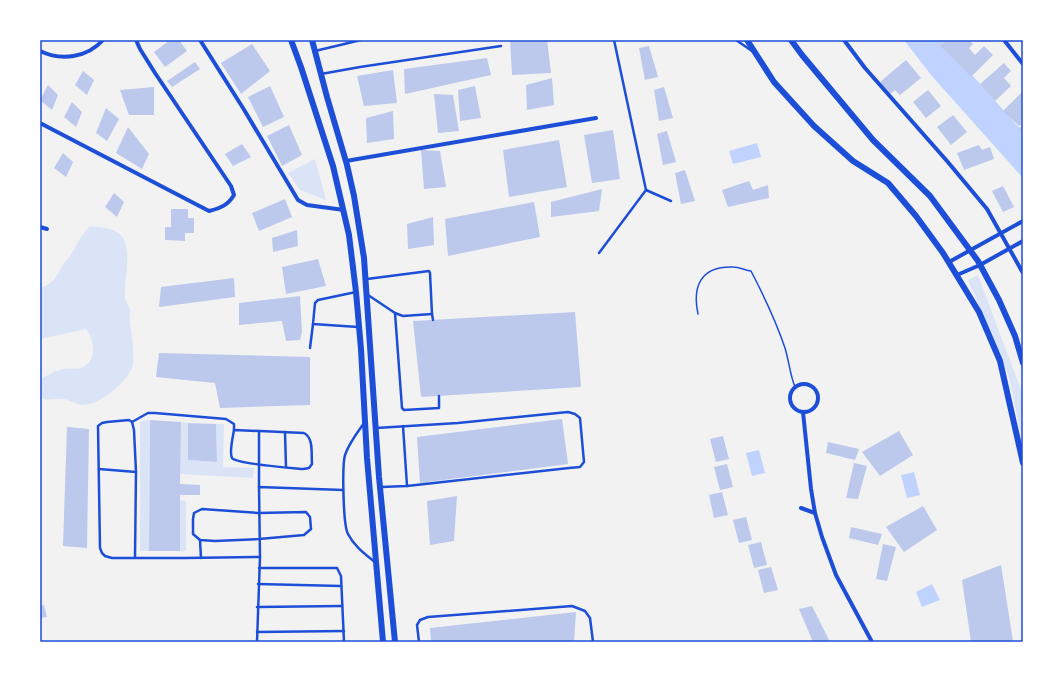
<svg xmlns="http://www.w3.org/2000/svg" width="1063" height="682" font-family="Figtree,sans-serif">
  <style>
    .green { fill: #dbe4f7 }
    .water { fill: #bfd3fe }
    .building { fill: #bdc9ec }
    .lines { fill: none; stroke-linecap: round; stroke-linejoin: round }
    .path { stroke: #1d4ed8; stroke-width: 1.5 }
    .service { stroke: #1d4ed8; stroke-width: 2.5 }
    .minor { stroke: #1d4ed8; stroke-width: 4 }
    .secondary { stroke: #1d4ed8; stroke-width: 6 }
    .neatline { fill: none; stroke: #1d4ed8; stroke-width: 1.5 }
  </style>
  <rect width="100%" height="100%" fill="#f2f2f2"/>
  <g class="green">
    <path d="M315,159L326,200L300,190L288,173Z"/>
    <path d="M90,226C100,227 118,228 123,238C131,250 125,278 125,292C124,301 127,302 130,309C131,312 129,317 130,321C131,335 135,350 133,364C130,381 99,406 81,405C75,404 70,400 64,399C55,398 48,402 40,397L41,379C48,375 56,370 64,369C70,368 77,370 83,367C98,360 94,339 86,329L40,339V288C57,282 56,275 65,262C67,259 70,257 71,255C77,244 81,235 90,226Z"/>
    <path d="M978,275L1023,395V445L1009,377L968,280Z"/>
    <path d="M150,420L149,551H140V421Z"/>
    <path d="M181,422L188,423V460L217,462L216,424H224L223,467L254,468L253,478L180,474Z"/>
    <path d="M180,500L186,501V551H180Z"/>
  </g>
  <g class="water">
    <path d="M904,40H941L1023,132V178L931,75Z"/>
    <path d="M757,143L761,157L733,164L729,151Z"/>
    <path d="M759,450L765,473L752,476L746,453Z"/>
    <path d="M914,472L920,495L907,498L901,475Z"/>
    <path d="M932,584L940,600L922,607L916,592Z"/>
  </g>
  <g class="building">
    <path d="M170,40H179L187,51L165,67L154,52Z"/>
    <path d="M510,40H547L551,73L512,75Z"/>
    <path d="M946,40H969L973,44L969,48L975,55L984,46L993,55L971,77L940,46Z"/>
    <path d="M252,44L270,71L241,94L221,63Z"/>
    <path d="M649,46L658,77L645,80L639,48Z"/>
    <path d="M487,58L491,75L405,94L404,69Z"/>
    <path d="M906,60L921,78L900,95L895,90L890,94L880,82Z"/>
    <path d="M195,62L200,69L172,87L167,81Z"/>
    <path d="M1004,63L1011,71L1004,78L1011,86L995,101L980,84Z"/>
    <path d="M393,70L397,103L364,106L357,76Z"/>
    <path d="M83,71L94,80L87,95L75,85Z"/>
    <path d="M552,78L554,105L527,110L526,85Z"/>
    <path d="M48,85L58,95L52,110L40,100Z"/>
    <path d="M270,86L284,117L263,127L248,97Z"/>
    <path d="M475,86L481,118L460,121L458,90Z"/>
    <path d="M154,87V115H129L120,90Z"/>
    <path d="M664,87L673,118L659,121L654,90Z"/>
    <path d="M928,90L941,106L926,118L913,102Z"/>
    <path d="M1023,91V123L1019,126L1003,111Z"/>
    <path d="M434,94L453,95L459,131L438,133Z"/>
    <path d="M72,102L82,112L76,127L64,117Z"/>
    <path d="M106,108L119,119L107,141L96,133Z"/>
    <path d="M393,111L394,139L367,143L366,118Z"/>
    <path d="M953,115L967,132L951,145L937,127Z"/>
    <path d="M289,125L302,155L282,166L267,136Z"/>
    <path d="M1023,125V135L1019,128Z"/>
    <path d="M128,127L149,154L142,169L116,153Z"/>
    <path d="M613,130L620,179L592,183L584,135Z"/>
    <path d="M667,131L676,162L663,165L657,134Z"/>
    <path d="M559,140L567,187L509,197L503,150Z"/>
    <path d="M242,144L251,157L233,166L225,154Z"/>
    <path d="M979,145L982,150L990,147L994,159L964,170L957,153Z"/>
    <path d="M421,150L440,151L446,187L424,189Z"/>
    <path d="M63,153L73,162L66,177L54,168Z"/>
    <path d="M685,170L695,201L681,204L675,173Z"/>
    <path d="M749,181L753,190L768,185L769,198L728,207L722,190Z"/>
    <path d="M1003,186L1014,207L1003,212L992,191Z"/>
    <path d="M602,189L599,211L551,217V202Z"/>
    <path d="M114,193L124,202L117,217L105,207Z"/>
    <path d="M285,199L292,217L259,231L252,213Z"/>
    <path d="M534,202L540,237L448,256L445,219Z"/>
    <path d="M171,209H188V218H194V233H185V241L165,240V227H171Z"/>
    <path d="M433,217L434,245L408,249L407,224Z"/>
    <path d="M297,230L298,246L273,252L272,238Z"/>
    <path d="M318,259L326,286L286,294L282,267Z"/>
    <path d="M234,278L235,297L159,307L161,287Z"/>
    <path d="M300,296L302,332L300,340L286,341L282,321L239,325V303Z"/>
    <path d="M575,312L581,387L421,397L413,321Z"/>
    <path d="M159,353L310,357V405L220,408L215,383L156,377Z"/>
    <path d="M562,419L568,464L420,483L417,437Z"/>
    <path d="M150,420L181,422L180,484L200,485V495H180V551H149Z"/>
    <path d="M188,423L216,424L217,462L188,460Z"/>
    <path d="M67,427L89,429L87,548L63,546Z"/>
    <path d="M899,431L913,455L880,476L862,452Z"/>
    <path d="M723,436L729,459L716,462L710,439Z"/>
    <path d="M828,442L859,449L855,460L826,453Z"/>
    <path d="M854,463L867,466L858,499L846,498Z"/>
    <path d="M727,464L733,487L720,490L714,467Z"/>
    <path d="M722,492L728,515L714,518L709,495Z"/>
    <path d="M457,496L454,541L430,545L427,501Z"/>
    <path d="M923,506L937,530L904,552L886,527Z"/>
    <path d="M746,517L752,540L739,543L733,520Z"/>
    <path d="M851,527L882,534L878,545L849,538Z"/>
    <path d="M761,542L767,565L754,568L748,545Z"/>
    <path d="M883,544L896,547L887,581L876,579Z"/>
    <path d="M1001,565L1013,641L1010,642H971L962,580Z"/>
    <path d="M771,567L778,590L764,593L758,570Z"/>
    <path d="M44,605L47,617L40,618V606Z"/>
    <path d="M812,606L830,642H813L799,609Z"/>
    <path d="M576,612L574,642H431L430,628Z"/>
  </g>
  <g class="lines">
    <path class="path" d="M698,314C692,286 701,266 733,267C739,267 745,270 751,271C764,296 776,321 785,348C789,361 790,375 795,387"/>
    <g class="service">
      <path d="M736,40L752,51"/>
      <path d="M315,51L361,40"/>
      <path d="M321,74L360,67L501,46"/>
      <path d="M646,190L671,201"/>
      <path d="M599,253L646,190L614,40"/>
      <path d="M367,279L429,271L430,273L432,314"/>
      <path d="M356,292L318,300L315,303L313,324L358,327"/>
      <path d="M368,295L395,313"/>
      <path d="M433,320L432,314L403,316L395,313L402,408L404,410L439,408V396"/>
      <path d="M310,348L313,324"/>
      <path d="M132,422L148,413H155L226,419L234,424V430"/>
      <path d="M364,423C357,433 349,443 345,455C342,466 343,525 348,534C354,546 365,554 376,563"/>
      <path d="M403,426L407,486"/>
      <path d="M376,428L458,423L568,412L575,414L580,418L584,462L580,467L569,468L407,486L381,487"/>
      <path d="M234,430L304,433C314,438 311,454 312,464L309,468L303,469C293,468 236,464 232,458C229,453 233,436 234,430Z"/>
      <path d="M285,432L286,467"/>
      <path d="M99,469L136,472"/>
      <path d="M259,487V432"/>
      <path d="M202,509L258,513L306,512L310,517L311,529L304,535L259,539L215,541L200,540L193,534V519L194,513Z"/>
      <path d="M200,540L201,558"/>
      <path d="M135,558L136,472L134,430L132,422L129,420L107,422L102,423L98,426L100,548L102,553L105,556L112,558H185L260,557"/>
      <path d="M259,568H337L341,576L344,642"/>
      <path d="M258,584L341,586"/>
      <path d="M257,607L342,606"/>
      <path d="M257,632L344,631"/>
      <path d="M257,642L260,557L259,487L343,490"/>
      <path d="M419,642L417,625L420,620L428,617L572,606L585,611L590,618L593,642"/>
    </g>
    <g class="minor">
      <path d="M200,40L243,108L298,200L307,205L344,210"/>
      <path d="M844,40L865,68L947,161L987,209L1023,273"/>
      <path d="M1004,40L1023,64"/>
      <path d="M40,51C61,61 87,58 103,40"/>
      <path d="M40,123L209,211C221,208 228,205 234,195L231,186L155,73L140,49L136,40"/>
      <path d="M346,161L596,118"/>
      <path d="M40,227L47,229"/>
      <path d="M949,262L1023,221"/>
      <path d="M957,275L980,265L1023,241"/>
      <circle cx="804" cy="398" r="14"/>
      <path d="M803,412L811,489L815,513L822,537L836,575L872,642"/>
      <path d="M801,508L815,513"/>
    </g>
    <g class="secondary">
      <path d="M291,40L301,67L333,166L349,235L356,292L361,349L367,458L383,642"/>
      <path d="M312,40L327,97L347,165L354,196L364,258L379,477L395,642"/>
      <path d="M747,40L774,82L814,126L853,161L888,183L916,216L943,253L979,312L1000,361L1023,463"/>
      <path d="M791,40L802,55L873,140L930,196L978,261L999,300L1015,336L1023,363"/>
    </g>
  </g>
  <rect width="1063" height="682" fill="none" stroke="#ffffff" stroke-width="82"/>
  <rect x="41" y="41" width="981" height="600" class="neatline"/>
</svg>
